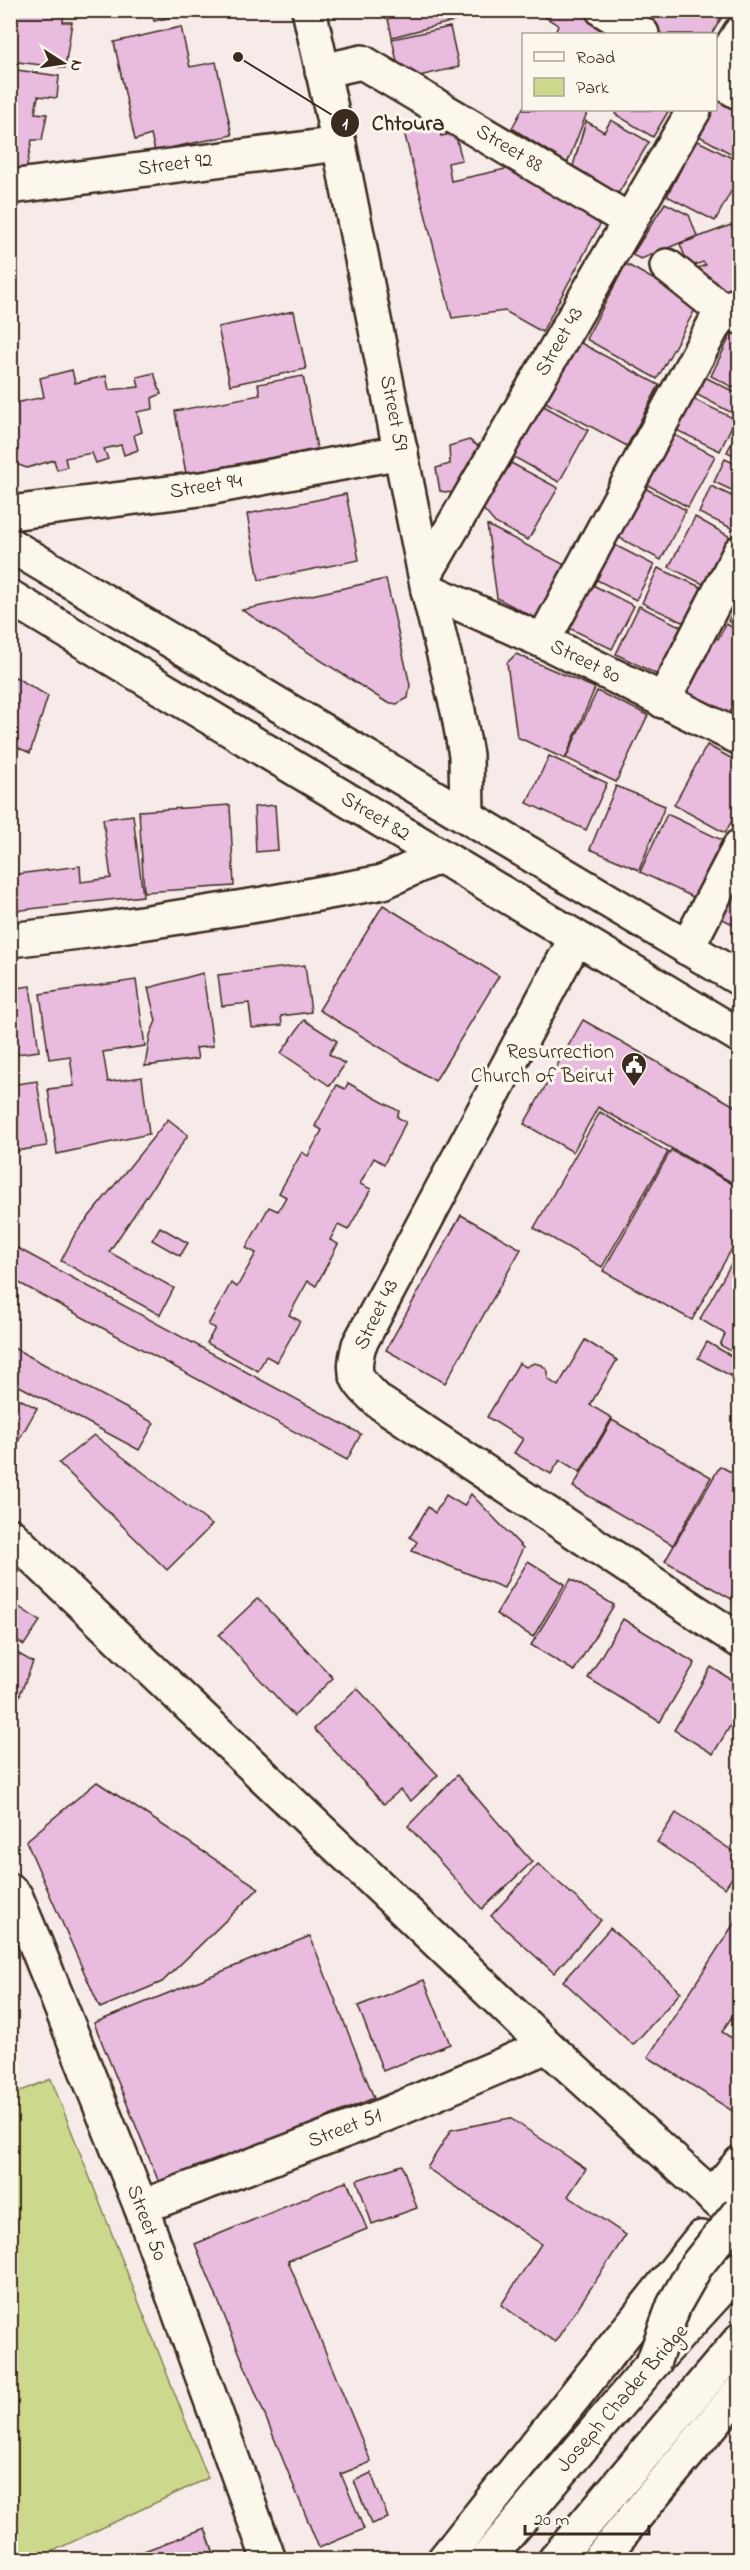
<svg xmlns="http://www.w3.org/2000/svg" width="750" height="2570" font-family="'Indie Flower',sans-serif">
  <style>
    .green { fill: #ccd98c; stroke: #848255; stroke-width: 1.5 }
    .building { fill: #e9bbde; stroke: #3b2a1e; stroke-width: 1.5 }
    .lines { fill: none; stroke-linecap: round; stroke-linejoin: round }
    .street-casing { stroke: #3b2a1e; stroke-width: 38 }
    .secondary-casing { stroke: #3b2a1e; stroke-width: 38 }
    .highway-casing { stroke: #3b2a1e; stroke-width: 38 }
    .street { stroke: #fbf7ec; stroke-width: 33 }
    .secondary { stroke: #fbf7ec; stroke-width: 33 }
    .highway { stroke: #fbf7ec; stroke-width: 33 }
    .highway-bridge-casing { stroke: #3b2a1e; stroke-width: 38; stroke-linecap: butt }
    .highway-bridge { stroke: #fbf7ec; stroke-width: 33 }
    .labels { text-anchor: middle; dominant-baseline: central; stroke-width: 6; stroke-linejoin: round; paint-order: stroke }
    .street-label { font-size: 21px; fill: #3b2a1e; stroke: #fbf7ec }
    .poi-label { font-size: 21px; fill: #3b2a1e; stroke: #fbf7ec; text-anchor: end }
    .leader { fill: none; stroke: #3b2a1e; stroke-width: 2 }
    .callout-dot { fill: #3b2a1e; stroke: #fbf7ec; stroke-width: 2 }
    .mark-label { font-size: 18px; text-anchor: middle; font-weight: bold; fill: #fff }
    .callout-label { font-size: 22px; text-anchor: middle; font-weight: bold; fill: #3b2a1e; stroke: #fbf7ec; stroke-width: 6; stroke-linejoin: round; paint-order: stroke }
  </style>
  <rect width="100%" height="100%" fill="#f7ebe9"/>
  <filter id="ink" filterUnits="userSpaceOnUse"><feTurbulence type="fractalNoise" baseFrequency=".0167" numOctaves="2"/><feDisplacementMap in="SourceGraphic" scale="12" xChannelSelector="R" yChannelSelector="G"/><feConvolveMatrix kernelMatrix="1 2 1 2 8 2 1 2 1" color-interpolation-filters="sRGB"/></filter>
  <g filter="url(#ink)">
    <path class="green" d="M51,2079L208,2478L36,2559H11V2095Z"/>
    <g class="building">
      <path d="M10,10H64L63,22H72L65,68L10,61Z"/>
      <path d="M152,10H204L154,21Z"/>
      <path d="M386,10H497L392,37Z"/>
      <path d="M534,10H580L619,34H555L558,25Z"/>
      <path d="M637,10H726L712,34H660L643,25L635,15Z"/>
      <path d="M181,27L190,67L216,62L232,135L155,151L151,135L135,140L114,42Z"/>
      <path d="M450,27L459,67L401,80L392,39Z"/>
      <path d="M10,69L59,76L57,98L38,96L35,113L47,114L42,140H32L25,175L10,174Z"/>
      <path d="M719,98L740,109L739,158L699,136L713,110H716Z"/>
      <path d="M524,106V110H588L567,164L512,128Z"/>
      <path d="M617,110H669L653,137L615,114Z"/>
      <path d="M437,116L441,136L455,133L462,160L448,163L451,181L510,168L603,219L542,332L505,311L452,318L402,124Z"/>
      <path d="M611,120L649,142L618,194L573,166L586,121L604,132Z"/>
      <path d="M696,140L740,162V186L735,184L715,221L667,196Z"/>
      <path d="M665,203L689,215L697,236L641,259L632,255Z"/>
      <path d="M731,225L740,248V296L718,304L692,270L706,265L703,262L689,267L680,244Z"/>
      <path d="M626,264L698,304L657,379L586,339Z"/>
      <path d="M294,311L306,369L230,385L218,327Z"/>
      <path d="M736,324L740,326V391L711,376Z"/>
      <path d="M577,341L659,385L627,446L545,402Z"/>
      <path d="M72,370L75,383L106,376L109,390L139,387L137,377L154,373L161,394L152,398L153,409L137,412L142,432L134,435L138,450L124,455L121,445L104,449L108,459L96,463L92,453L65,458L67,467L57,470L54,460L27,468L10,462V404L44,397L40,378Z"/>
      <path d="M699,374L740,395V409L736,415L690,391Z"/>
      <path d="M303,376L317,449L186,474L175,411L260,395L258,384Z"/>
      <path d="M687,396L735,419L720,451L672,428Z"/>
      <path d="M540,404L588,430L559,482L512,456Z"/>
      <path d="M740,427V458L727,452Z"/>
      <path d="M669,432L715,456L688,507L642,482Z"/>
      <path d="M469,440L486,451L459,494L440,491L436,468L450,464L449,446Z"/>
      <path d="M725,459L740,466V494L714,482Z"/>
      <path d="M511,463L558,488L528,540L495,523L483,509Z"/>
      <path d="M639,485L686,510L661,560L614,535Z"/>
      <path d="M711,486L740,500L738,531L699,513Z"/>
      <path d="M346,494L359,560L259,580L247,514Z"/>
      <path d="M695,517L734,539L709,587L669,567Z"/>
      <path d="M487,525L567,566L539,620L497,598Z"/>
      <path d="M607,541L654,565L636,600L589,576Z"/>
      <path d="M658,568L705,589L689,625L642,603Z"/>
      <path d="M386,579L410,685L408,698L397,704L386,702L242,610Z"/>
      <path d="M589,583L634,606L612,649L567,627Z"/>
      <path d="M740,599V627L728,621Z"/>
      <path d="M639,606L686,629L662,677L616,654Z"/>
      <path d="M726,624L740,631V693L728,716L678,690L708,633L718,639Z"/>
      <path d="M516,654L595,688L565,759L517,737L507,663Z"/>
      <path d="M10,674L48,696L30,753L10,744Z"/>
      <path d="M597,691L648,715L616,782L566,758Z"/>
      <path d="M707,745L740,763V806L725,833L674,805Z"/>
      <path d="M549,756L607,783L586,830L527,803Z"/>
      <path d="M616,786L665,806L639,870L590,849Z"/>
      <path d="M230,805L234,886L144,892L139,811Z"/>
      <path d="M275,805L278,850L256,852L254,807Z"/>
      <path d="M667,814L722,840L695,898L640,872Z"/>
      <path d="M133,815L143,896L13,911L10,875L80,866L81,882L111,878L103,819Z"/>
      <path d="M740,874V928L717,916Z"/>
      <path d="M383,905L499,976L435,1081L319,1010Z"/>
      <path d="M305,965L311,1012L281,1016L282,1025L252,1028L249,1003L222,1006L218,975Z"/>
      <path d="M203,973L213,1046L196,1048L198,1059L145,1066L150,1035L156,1021L148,988Z"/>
      <path d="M136,980L145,1046L103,1052L108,1082L142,1077L149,1134L57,1154L48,1089L74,1086L70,1056L49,1059L40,994Z"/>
      <path d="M30,986L39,1051L10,1055V989Z"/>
      <path d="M304,1020L337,1041L329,1054L345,1064L330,1086L281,1053Z"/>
      <path d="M583,1020L740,1109V1187L598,1107L573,1152L524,1124Z"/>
      <path d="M37,1081L47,1146L10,1152V1085Z"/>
      <path d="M348,1083L399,1111L397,1117L406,1122L384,1164L374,1158L360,1184L371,1189L348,1230L338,1225L330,1240L338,1244L316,1286L308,1281L289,1315L300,1321L277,1362L266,1356L258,1371L207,1343L215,1328L208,1325L231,1283L237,1287L256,1253L246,1248L269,1207L278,1211L286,1197L279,1193L302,1152L308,1156L322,1130L315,1126L337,1085L345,1089Z"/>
      <path d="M600,1112L668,1152L602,1267L534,1228Z"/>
      <path d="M168,1119L188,1135L109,1252L174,1288L160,1315L61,1261L75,1234Z"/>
      <path d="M671,1150L740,1188V1213L737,1219L740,1220V1234L692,1320L603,1271Z"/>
      <path d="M461,1215L521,1249L445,1383L386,1350Z"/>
      <path d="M160,1227L188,1243L180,1256L152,1240Z"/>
      <path d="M10,1244L361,1434L347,1460L10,1278Z"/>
      <path d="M740,1248V1356L720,1345L725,1334L700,1319Z"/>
      <path d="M585,1340L617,1360L590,1405L612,1418L580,1472L560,1460L551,1474L514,1453L523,1439L487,1417L519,1363L526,1367L534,1363L542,1365L548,1371V1379L558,1386Z"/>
      <path d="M707,1342L740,1361V1381L698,1358Z"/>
      <path d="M10,1346L154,1423L139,1450L10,1381Z"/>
      <path d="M10,1394L37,1408L10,1456Z"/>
      <path d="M612,1420L711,1477L673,1545L573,1487Z"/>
      <path d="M94,1435L212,1525L167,1570L59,1463Z"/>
      <path d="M720,1466L740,1477V1604L665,1561Z"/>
      <path d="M471,1494L523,1548L504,1588L412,1551L417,1542L410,1537L428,1507L435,1513L446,1495L464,1506Z"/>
      <path d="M528,1561L565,1584L533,1637L496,1614Z"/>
      <path d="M571,1579L614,1605L574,1671L531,1645Z"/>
      <path d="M258,1598L333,1678L294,1716L219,1635Z"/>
      <path d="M10,1601L40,1621L24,1645L10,1636Z"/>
      <path d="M623,1619L695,1663L660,1722L588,1678Z"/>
      <path d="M10,1649L33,1662L13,1712L10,1711Z"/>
      <path d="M711,1667L740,1685V1710L713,1754L674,1730Z"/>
      <path d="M357,1688L438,1775L411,1801L400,1790L384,1804L314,1729Z"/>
      <path d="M10,1741L16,1743L10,1761Z"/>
      <path d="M457,1775L532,1862L482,1909L408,1826Z"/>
      <path d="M97,1782L259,1888L162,1982L100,2008L26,1841Z"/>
      <path d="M676,1813L740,1856V1866L725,1888L657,1842Z"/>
      <path d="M538,1864L601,1920L554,1973L491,1916Z"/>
      <path d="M740,1914V2004L722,2032L740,2043V2116L648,2057Z"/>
      <path d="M610,1928L681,1992L633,2045L563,1981Z"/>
      <path d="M310,1936L374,2098L160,2185L94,2023Z"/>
      <path d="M424,1980L450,2044L383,2071L358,2006Z"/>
      <path d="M510,2118L586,2169L568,2196L626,2235L555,2342L501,2305L541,2244L427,2168L451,2130Z"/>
      <path d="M402,2165L417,2208L372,2224L357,2180Z"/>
      <path d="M347,2181L367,2229L288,2261L371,2462L341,2474L364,2529L319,2548L195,2244Z"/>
      <path d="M371,2473L388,2518L371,2524L354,2481Z"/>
      <path d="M205,2528L216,2560H133L131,2556Z"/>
    </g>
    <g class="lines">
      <defs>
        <g id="street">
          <path d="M309,10L339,144L428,590L458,711L466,755L467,816"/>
          <path d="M603,10L642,34"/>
          <path d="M322,71L362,62L630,221"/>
          <path d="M716,72L740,33"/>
          <path d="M716,79L740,93"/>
          <path d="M10,187L339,144"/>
          <path d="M667,266L722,310L740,317"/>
          <path d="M10,513L208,488L401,452"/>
          <path d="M426,573L694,110"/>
          <path d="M428,590L543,641L740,738"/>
          <path d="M543,641L722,310L740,304"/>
          <path d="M663,701L740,552"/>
          <path d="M576,938L359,1345C351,1377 356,1380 379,1402L740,1641"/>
          <path d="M10,940L96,930L263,904L383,882L439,856"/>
          <path d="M687,948L740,846"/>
          <path d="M10,1891L16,1897L36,1945L141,2207L269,2560"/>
          <path d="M712,2196L740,2163"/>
          <path d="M141,2207L375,2119L547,2046"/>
        </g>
        <g id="secondary">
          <path d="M10,545L740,979"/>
          <path d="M10,597L740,1036"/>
          <path d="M10,1535L547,2046L740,2221"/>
          <path d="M444,2560L701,2238"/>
          <path d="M599,2560L740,2391"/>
        </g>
        <g id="highway">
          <path d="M486,2560L653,2363L740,2268"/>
          <path d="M555,2560L740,2340"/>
        </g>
      </defs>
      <use href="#street" class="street-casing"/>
      <use href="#secondary" class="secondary-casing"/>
      <use href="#highway" class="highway-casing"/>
      <use href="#street" class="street"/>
      <use href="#secondary" class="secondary"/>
      <use href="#highway" class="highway"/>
      <defs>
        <path id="highway-bridge" d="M653,2363L674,2305L696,2266L740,2211"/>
      </defs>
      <use href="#highway-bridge" class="highway-bridge-casing"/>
      <use href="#highway-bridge" class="highway-bridge"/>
    </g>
  </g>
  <defs>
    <symbol id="civic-pin" viewBox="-11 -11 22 30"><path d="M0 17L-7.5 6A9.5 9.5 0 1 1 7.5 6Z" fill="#3b2a1e" stroke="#fbf7ec"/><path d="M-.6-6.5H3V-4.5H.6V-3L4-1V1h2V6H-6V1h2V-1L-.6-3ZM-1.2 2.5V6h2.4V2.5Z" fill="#fff"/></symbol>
  </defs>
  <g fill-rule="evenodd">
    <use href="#civic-pin" x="619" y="1050" width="30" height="40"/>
  </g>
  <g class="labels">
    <g class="street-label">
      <text transform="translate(509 149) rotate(31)">Street 88</text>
      <text transform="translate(175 165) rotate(-7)">Street 92</text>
      <text transform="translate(560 342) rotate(-60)">Street 43</text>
      <text transform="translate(393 413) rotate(79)">Street 59</text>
      <text transform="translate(206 487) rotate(-9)">Street 94</text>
      <text transform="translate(585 662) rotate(26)">Street 80</text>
      <text transform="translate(375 817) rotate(31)">Street 82</text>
      <text transform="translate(377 1315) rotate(-64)">Street 43</text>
      <text transform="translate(345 2129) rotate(-21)">Street 51</text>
      <text transform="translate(146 2223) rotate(69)">Street 50</text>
      <text transform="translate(623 2399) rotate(-49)">Joseph Chader Bridge</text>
    </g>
    <g class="poi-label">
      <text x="614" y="1053">Resurrection<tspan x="614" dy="24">Church of Beirut</tspan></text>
    </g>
  </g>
  <path class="leader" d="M238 57L345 123"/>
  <g class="callout-dot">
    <circle cx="238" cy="57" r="6"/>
    <circle cx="345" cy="123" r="15"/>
  </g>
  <g class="mark-label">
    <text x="345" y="129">1</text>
  </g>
  <g class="callout-label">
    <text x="408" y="130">Chtoura</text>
  </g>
  <rect width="750" height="2570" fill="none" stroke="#fbf7ec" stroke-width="36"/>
  <rect x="18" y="18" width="714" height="2534" fill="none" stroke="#3b2a1e" stroke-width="2" filter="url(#ink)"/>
  <rect x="522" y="33" width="195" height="78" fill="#fbf7ec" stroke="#aea59a" stroke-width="1.5"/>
  <rect x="534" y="52" width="30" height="9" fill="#fbf7ec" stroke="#aea59a" stroke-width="1.5"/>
  <text x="576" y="63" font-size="18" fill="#3b2a1e">Road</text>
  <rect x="534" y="78" width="30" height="18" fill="#ccd98c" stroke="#aea59a" stroke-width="1.5"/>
  <text x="576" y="93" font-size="18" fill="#3b2a1e">Park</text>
  <g transform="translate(63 63) rotate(102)" stroke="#fbf7ec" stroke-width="4.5" paint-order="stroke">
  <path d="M0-4.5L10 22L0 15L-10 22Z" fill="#3b2a1e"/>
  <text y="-9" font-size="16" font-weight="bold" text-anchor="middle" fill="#3b2a1e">N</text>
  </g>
  <path d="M525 2525v9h124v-9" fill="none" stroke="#3b2a1e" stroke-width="3"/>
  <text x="534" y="2525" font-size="18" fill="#3b2a1e" stroke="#fbf7ec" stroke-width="4.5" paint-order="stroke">20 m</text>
</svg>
